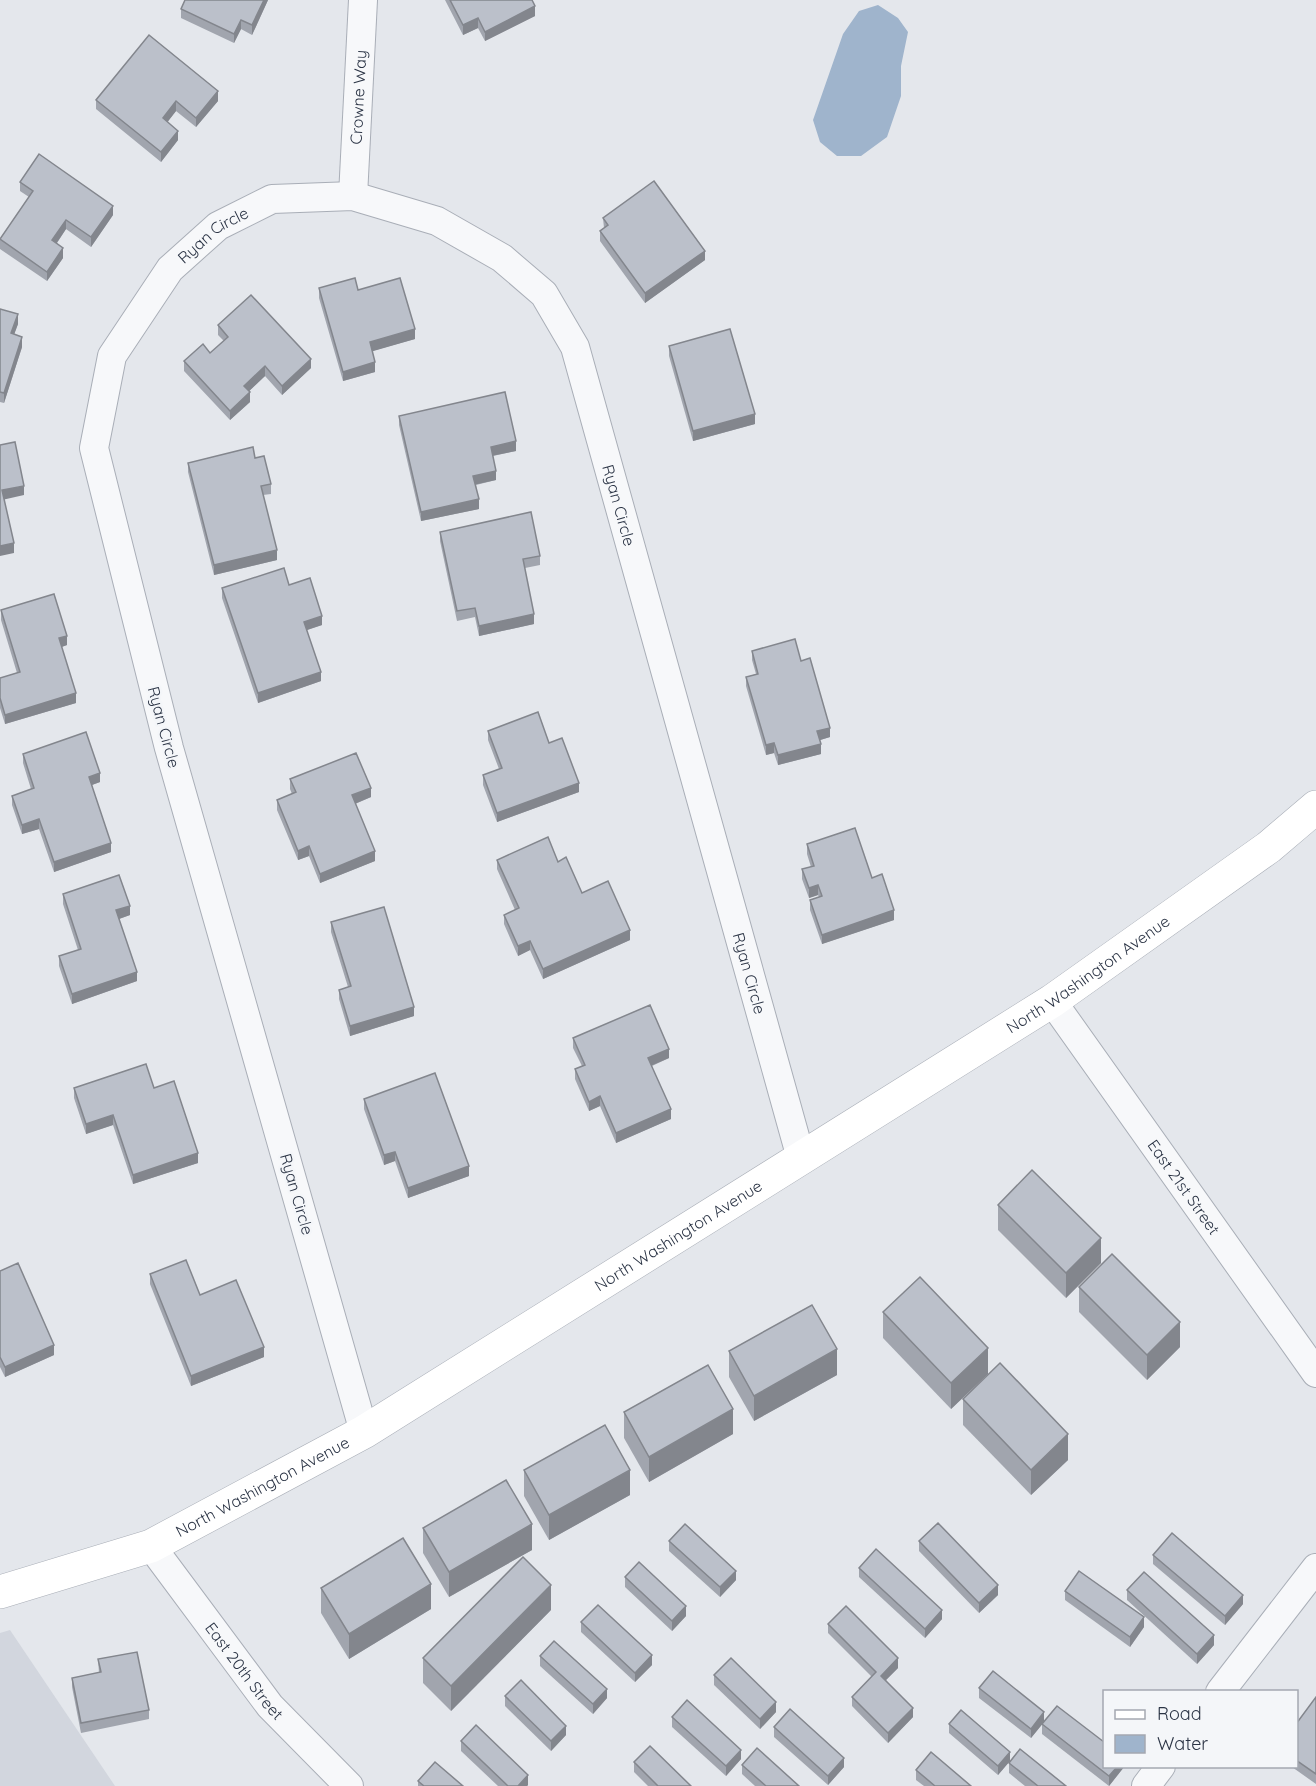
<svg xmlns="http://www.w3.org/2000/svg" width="1316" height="1786" font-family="Quicksand,sans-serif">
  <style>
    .built { fill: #d2d6de }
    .water { fill: #9fb4cc }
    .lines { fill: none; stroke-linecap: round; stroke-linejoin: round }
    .minor-casing { stroke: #a9aeb7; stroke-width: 30 }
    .secondary-casing { stroke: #a9aeb7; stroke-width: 34 }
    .minor { stroke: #f7f8fa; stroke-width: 28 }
    .secondary { stroke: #fff; stroke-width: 33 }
    .wall { fill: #a1a5ae }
    .shaded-wall { fill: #83868d }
    .building { fill: #bbc0ca; stroke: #83868d; stroke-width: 1.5 }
    .labels { text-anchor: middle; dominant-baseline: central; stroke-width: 5; stroke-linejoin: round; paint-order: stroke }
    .street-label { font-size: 16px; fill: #2b3445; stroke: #f4f6f9 }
  </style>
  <rect width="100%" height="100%" fill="#e4e7ec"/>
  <path class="built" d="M10,1630L115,1786H0V1633Z"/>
  <path class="water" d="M878,5L898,18L908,32L901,66V96L887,137L861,156H837L820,142L813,120L843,34L859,11Z"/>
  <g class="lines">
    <defs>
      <g id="minor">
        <path id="s1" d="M353,196L363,0"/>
        <path id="s2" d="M1052,1001L1316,1373"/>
        <path id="s3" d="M364,1432L169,748L94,448L112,356L170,269L218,226L272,199L353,196L437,221L502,258L544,294L575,347L801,1158"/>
        <path id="s4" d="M151,1546L270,1706L349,1786"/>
        <path d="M1220,1692L1316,1568"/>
        <path d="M1146,1786L1161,1766"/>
      </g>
      <g id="secondary">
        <path id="s5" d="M0,1592L151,1546L364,1432L1052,1001L1269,847L1316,807"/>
      </g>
    </defs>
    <use href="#minor" class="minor-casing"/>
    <use href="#secondary" class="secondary-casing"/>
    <use href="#minor" class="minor"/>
    <use href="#secondary" class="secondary"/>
  </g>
  <g class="wall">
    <path d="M185,0H268L252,35L241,29L234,43L181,18V9Z"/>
    <path d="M445,0H532L535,16L485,41L478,28L463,35Z"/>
    <path d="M96,100L218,101L196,127L176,111L167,122L178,140L161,162L96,109Z"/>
    <path d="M20,182L113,215L91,247L66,229L57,243L63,258L47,281L0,249V239L29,197L20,191Z"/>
    <path d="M603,218L705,260L645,303L600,241V231L604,228Z"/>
    <path d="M319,288L358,290L415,339L372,351L375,372L343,381L319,298Z"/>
    <path d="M0,309L18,324L14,334L22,347L4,403L0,402Z"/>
    <path d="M218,325L311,368L282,395L265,376L249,391L250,402L230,420L184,371V361L210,353L224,341L218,335Z"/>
    <path d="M669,346L755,424L693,441L669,356Z"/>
    <path d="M399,416L516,451L493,456L496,480L476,485L479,509L421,521L399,425Z"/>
    <path d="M255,458L271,484V494L263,495L277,560L214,575L188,472V463Z"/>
    <path d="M440,532L540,556V565L525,568L534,624L479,636L475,617L457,621L440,541Z"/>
    <path d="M289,585L322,625L307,630L321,681L258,703L222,598V588Z"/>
    <path d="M1,610L67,645L61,647L76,703L5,724L0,708V678L17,673L1,620Z"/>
    <path d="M752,651L801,661L830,737L820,740L821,754L778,765L774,753L766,755L746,686V677L756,674L752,660Z"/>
    <path d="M488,731L549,743L579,792L497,822L483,785V775L499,769L488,740Z"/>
    <path d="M23,754L100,782L92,785L111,852L54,872L39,829L22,834L12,805V796L31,789L23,763Z"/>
    <path d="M290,779L371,797L355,804L375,861L320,883L309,856L298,860L277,810V800L292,794L290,789Z"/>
    <path d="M807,844L872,878L894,920L822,944L810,910V900L819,897L818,895L809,898L802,879V869L811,867L807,854Z"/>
    <path d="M497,860L558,862L582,893L630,940L543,979L530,950L518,956L504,924V915L515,910L497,869Z"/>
    <path d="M63,894L130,915L119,919L137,981L72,1004L59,966V956L78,950L63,904Z"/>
    <path d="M331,922L414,1016L350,1036L339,999V990L348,987L331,932Z"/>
    <path d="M573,1038L669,1058L652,1066L671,1119L616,1143L600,1106L589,1111L575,1079V1069L582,1066L573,1048Z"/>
    <path d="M74,1088H154L198,1163L133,1184L113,1125L86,1134L74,1098Z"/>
    <path d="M364,1099L469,1176L408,1198L395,1161L384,1165L364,1109Z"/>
    <path d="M998,1205L1101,1263L1066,1298L998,1230Z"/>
    <path d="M0,1271L54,1355L5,1377L0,1367Z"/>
    <path d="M150,1274L200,1295L264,1357L191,1386L150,1284Z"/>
    <path d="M1079,1287L1180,1347L1147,1380L1079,1312Z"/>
    <path d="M883,1312L988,1374L951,1409L883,1338Z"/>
    <path d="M729,1351L837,1375L754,1421L729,1377Z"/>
    <path d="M963,1399L1068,1460L1031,1495L963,1425Z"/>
    <path d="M624,1412L733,1434L649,1482L624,1438Z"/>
    <path d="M524,1470L630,1495L549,1540L524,1496Z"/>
    <path d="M423,1528L532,1550L449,1597L423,1553Z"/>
    <path d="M669,1541L736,1580L720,1597L669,1551Z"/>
    <path d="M919,1541L998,1595L979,1613L919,1551Z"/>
    <path d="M1153,1555L1243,1604L1225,1625L1153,1564Z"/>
    <path d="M859,1568L942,1619L925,1638L859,1577Z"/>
    <path d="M625,1577L686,1616L672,1631L625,1587Z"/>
    <path d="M321,1588L431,1609L349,1659L321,1613Z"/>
    <path d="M1127,1590L1214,1645L1197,1664L1127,1600Z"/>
    <path d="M1065,1591L1144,1627L1130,1647L1065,1600Z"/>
    <path d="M551,1610L451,1711L423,1683V1658Z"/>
    <path d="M581,1622L652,1665L635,1682L581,1632Z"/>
    <path d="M828,1624L898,1668L886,1680L913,1717L888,1743L852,1706V1697L872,1677L828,1633Z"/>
    <path d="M540,1656L607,1698L593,1714L540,1666Z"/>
    <path d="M98,1659L149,1710V1719L81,1733L72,1687V1678L99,1673Z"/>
    <path d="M714,1675L776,1712L760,1729L714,1685Z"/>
    <path d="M979,1688L1044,1722L1031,1738L979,1698Z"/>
    <path d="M505,1696L566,1735L551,1751L505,1706Z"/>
    <path d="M1316,1697V1784L1292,1767H1296V1724Z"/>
    <path d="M672,1717L741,1759L726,1776L672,1727Z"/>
    <path d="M949,1724L1010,1761L1066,1786H1025L1009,1773V1762L998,1775L949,1733Z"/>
    <path d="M1042,1724L1124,1767L1109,1786L1042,1734Z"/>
    <path d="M774,1727L844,1767L828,1785L774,1737Z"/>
    <path d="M461,1741L528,1785L527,1786H498L461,1751Z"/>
    <path d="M634,1762L691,1786H648L634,1772Z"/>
    <path d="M742,1765L799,1786H755L742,1774Z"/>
    <path d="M916,1770L971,1786H924L916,1780Z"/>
    <path d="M418,1781L463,1786H418Z"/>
  </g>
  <g class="shaded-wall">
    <path d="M264,0H268L252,35V25Z"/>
    <path d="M535,6V16L485,41V32Z"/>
    <path d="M478,18V28L463,35V25Z"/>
    <path d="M241,20V29L234,43V34Z"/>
    <path d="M218,91V101L196,127V118Z"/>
    <path d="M176,101V111L163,128V118Z"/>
    <path d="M178,131V140L161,162V152Z"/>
    <path d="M113,206V215L91,247V237Z"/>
    <path d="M66,220V229L52,250V240Z"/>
    <path d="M63,248V258L47,281V272Z"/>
    <path d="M705,251V260L645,303V293Z"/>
    <path d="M18,314V324L11,343V333Z"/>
    <path d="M415,329V339L370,352V342Z"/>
    <path d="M22,337V347L4,403V393Z"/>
    <path d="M311,359V368L282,395V386Z"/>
    <path d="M375,362V372L343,381V372Z"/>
    <path d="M265,366V376L244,396V386Z"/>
    <path d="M250,392V402L230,420V411Z"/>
    <path d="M755,414V424L693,441V431Z"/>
    <path d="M516,441V451L491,456V447Z"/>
    <path d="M496,471V480L473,485V476Z"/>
    <path d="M24,486V495L2,500V490Z"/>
    <path d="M479,499V509L421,521V512Z"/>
    <path d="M14,543V553L0,556V546Z"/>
    <path d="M277,550V560L214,575V565Z"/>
    <path d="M534,614V624L479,636V626Z"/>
    <path d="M322,616V625L304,631V622Z"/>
    <path d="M67,636V645L59,648V638Z"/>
    <path d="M321,672V681L258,703V693Z"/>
    <path d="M76,693V703L5,724V715Z"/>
    <path d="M830,728V737L817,741V731Z"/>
    <path d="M774,743V753L766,755V745Z"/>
    <path d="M821,744V754L778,765V755Z"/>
    <path d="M100,773V782L89,786V777Z"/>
    <path d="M579,783V792L497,822V813Z"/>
    <path d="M371,788V797L352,805V795Z"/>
    <path d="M39,819V829L22,834V825Z"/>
    <path d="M111,843V852L54,872V862Z"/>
    <path d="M309,846V856L298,860V851Z"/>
    <path d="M375,851V861L320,883V874Z"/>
    <path d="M818,885V895L809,898V888Z"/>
    <path d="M130,906V915L116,920V910Z"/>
    <path d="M894,910V920L822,944V935Z"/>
    <path d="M630,930V940L543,979V969Z"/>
    <path d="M530,941V950L518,956V946Z"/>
    <path d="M137,972V981L72,1004V994Z"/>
    <path d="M414,1007V1016L350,1036V1026Z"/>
    <path d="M669,1049V1058L648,1067V1058Z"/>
    <path d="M600,1096V1106L589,1111V1102Z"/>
    <path d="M671,1109V1119L616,1143V1133Z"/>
    <path d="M113,1115V1125L86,1134V1124Z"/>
    <path d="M395,1152V1161L384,1165V1155Z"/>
    <path d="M198,1153V1163L133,1184V1175Z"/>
    <path d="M469,1166V1176L408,1198V1188Z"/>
    <path d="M1101,1238V1263L1066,1298V1273Z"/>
    <path d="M1180,1322V1347L1147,1380V1355Z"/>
    <path d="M54,1345V1355L5,1377V1367Z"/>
    <path d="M264,1347V1357L191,1386V1376Z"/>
    <path d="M988,1348V1374L951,1409V1383Z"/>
    <path d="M837,1349V1375L754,1421V1396Z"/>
    <path d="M733,1409V1434L649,1482V1457Z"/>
    <path d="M1068,1434V1460L1031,1495V1470Z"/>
    <path d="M630,1470V1495L549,1540V1515Z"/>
    <path d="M532,1524V1550L449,1597V1572Z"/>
    <path d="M736,1571V1580L720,1597V1587Z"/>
    <path d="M431,1584V1609L349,1659V1634Z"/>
    <path d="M551,1585V1610L451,1711V1686Z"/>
    <path d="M998,1585V1595L979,1613V1603Z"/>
    <path d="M1243,1595V1604L1225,1625V1616Z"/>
    <path d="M686,1606V1616L672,1631V1621Z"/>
    <path d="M942,1610V1619L925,1638V1629Z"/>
    <path d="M1144,1617V1627L1130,1647V1637Z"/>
    <path d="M1214,1635V1645L1197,1664V1654Z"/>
    <path d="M652,1655V1665L635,1682V1673Z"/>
    <path d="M898,1658V1668L881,1685V1676Z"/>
    <path d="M607,1689V1698L593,1714V1704Z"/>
    <path d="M776,1702V1712L760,1729V1719Z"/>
    <path d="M913,1708V1717L888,1743V1733Z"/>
    <path d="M1044,1712V1722L1031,1738V1729Z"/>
    <path d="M566,1726V1735L551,1751V1741Z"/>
    <path d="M741,1750V1759L726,1776V1766Z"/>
    <path d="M1010,1752V1761L998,1775V1766Z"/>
    <path d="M844,1758V1767L828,1785V1776Z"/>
    <path d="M1117,1767H1124L1109,1786V1776Z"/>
    <path d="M528,1775V1785L527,1786H518Z"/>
  </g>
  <g class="building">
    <path d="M185,0H264L252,25L241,20L234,34L181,9Z"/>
    <path d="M450,0H532L535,6L485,32L478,18L463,25Z"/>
    <path d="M149,35L218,91L196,118L176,101L163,118L178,131L161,152L96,100Z"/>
    <path d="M39,154L113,206L91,237L66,220L52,240L63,248L47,272L0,239L33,191L20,182Z"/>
    <path d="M654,181L705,251L645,293L600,231L608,225L603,218Z"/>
    <path d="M355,278L358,290L400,278L415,329L370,342L375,362L343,372L319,288Z"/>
    <path d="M251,295L311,359L282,386L265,366L244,386L250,392L230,411L184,361L203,344L210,353L228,337L218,325Z"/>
    <path d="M0,309L18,314L11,333L22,337L4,393L0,392Z"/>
    <path d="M730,329L755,414L693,431L669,346Z"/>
    <path d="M505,392L516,441L491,447L496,471L473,476L479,499L421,512L399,416Z"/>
    <path d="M15,442L24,486L2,490L14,543L0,546V445Z"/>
    <path d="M253,447L255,458L264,456L271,484L261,486L277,550L214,565L188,463Z"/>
    <path d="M531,512L540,556L523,559L534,614L479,626L475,608L457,611L440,532Z"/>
    <path d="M284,568L289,585L310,578L322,616L304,622L321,672L258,693L222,588Z"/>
    <path d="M54,594L67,636L59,638L76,693L5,715L0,698V678L20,672L1,610Z"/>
    <path d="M795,639L801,661L810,658L830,728L817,731L821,744L778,755L774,743L766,745L746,677L758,674L752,651Z"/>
    <path d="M538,712L549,743L562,738L579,783L497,813L483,775L502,768L488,731Z"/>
    <path d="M86,732L100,773L89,777L111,843L54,862L39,819L22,825L12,796L34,788L23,754Z"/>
    <path d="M356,753L371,788L352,795L375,851L320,874L309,846L298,851L277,800L296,792L290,779Z"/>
    <path d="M855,828L872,878L882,874L894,910L822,935L810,900L822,896L818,885L809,888L802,869L814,866L807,844Z"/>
    <path d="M548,837L558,862L566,857L582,893L608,881L630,930L543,969L530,941L518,946L504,915L519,908L497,860Z"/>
    <path d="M119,875L130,906L116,910L137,972L72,994L59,956L81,949L63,894Z"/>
    <path d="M384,907L414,1007L350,1026L339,990L351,986L331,922Z"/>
    <path d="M650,1005L669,1049L648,1058L671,1109L616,1133L600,1096L589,1102L575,1069L585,1065L573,1038Z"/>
    <path d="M146,1064L154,1088L174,1081L198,1153L133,1175L113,1115L86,1124L74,1088Z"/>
    <path d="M435,1073L469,1166L408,1188L395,1152L384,1155L364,1099Z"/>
    <path d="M1032,1170L1101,1238L1066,1273L998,1205Z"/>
    <path d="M1112,1254L1180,1322L1147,1355L1079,1287Z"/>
    <path d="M186,1260L200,1295L236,1280L264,1347L191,1376L150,1274Z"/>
    <path d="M18,1263L54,1345L5,1367L0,1357V1271Z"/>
    <path d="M920,1277L988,1348L951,1383L883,1312Z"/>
    <path d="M812,1305L837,1349L754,1396L729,1351Z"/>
    <path d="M1000,1363L1068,1434L1031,1470L963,1399Z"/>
    <path d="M708,1365L733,1409L649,1457L624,1412Z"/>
    <path d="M605,1425L630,1470L549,1515L524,1470Z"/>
    <path d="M506,1480L532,1524L449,1572L423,1528Z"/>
    <path d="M938,1523L998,1585L979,1603L919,1541Z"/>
    <path d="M685,1524L736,1571L720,1587L669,1541Z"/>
    <path d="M1172,1533L1243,1595L1225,1616L1153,1555Z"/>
    <path d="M403,1538L431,1584L349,1634L321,1588Z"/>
    <path d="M876,1549L942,1610L925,1629L859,1568Z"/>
    <path d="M523,1557L551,1585L451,1686L423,1658Z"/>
    <path d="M639,1562L686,1606L672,1621L625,1577Z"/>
    <path d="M1079,1571L1144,1617L1130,1637L1065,1591Z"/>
    <path d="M1144,1572L1214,1635L1197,1654L1127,1590Z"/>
    <path d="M598,1605L652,1655L635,1673L581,1622Z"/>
    <path d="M846,1606L898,1658L881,1676L913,1708L888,1733L852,1697L876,1672L828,1624Z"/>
    <path d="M554,1641L607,1689L593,1704L540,1656Z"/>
    <path d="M137,1652L149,1710L81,1723L72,1678L101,1672L98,1659Z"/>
    <path d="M731,1658L776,1702L760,1719L714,1675Z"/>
    <path d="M993,1671L1044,1712L1031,1729L979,1688Z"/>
    <path d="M521,1680L566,1726L551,1741L505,1696Z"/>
    <path d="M1316,1697V1774L1296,1760V1724Z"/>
    <path d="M687,1700L741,1750L726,1766L672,1717Z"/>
    <path d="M1057,1706L1104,1742V1767H1117L1109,1776L1042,1724Z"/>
    <path d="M790,1709L844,1758L828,1776L774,1727Z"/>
    <path d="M961,1710L1010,1752L998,1766L949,1724Z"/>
    <path d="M476,1725L528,1775L518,1786H508L461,1741Z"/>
    <path d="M650,1746L691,1786H658L634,1762Z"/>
    <path d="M757,1748L799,1786H766L742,1765Z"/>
    <path d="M1020,1749L1066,1786H1038L1009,1763Z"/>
    <path d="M931,1752L971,1786H935L916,1770Z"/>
    <path d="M435,1762L463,1786H424L418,1781Z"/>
  </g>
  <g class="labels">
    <g class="street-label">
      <text stroke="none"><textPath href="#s1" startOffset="99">Crowne Way</textPath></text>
      <text stroke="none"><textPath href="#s3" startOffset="1274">Ryan Circle</textPath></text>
      <text stroke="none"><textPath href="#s3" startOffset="1868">Ryan Circle</textPath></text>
      <text transform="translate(164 727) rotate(75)">Ryan Circle</text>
      <text stroke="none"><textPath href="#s3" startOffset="2354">Ryan Circle</textPath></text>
      <text stroke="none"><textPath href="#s5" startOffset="1256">North Washington Avenue</textPath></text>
      <text stroke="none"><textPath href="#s2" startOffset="228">East 21st Street</textPath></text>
      <text transform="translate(297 1194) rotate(74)">Ryan Circle</text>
      <text stroke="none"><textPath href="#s5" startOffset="770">North Washington Avenue</textPath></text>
      <text stroke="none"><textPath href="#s5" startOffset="284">North Washington Avenue</textPath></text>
      <text stroke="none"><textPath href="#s4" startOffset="156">East 20th Street</textPath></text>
    </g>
  </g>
  <rect x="1103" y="1690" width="195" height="78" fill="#f4f6f9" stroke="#a4a8b1" stroke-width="1.5"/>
  <rect x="1115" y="1710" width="30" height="9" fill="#ffffff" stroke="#a4a8b1" stroke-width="1.5"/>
  <text x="1157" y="1720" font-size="18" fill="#2b3445">Road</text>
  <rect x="1115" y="1735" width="30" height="18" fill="#9fb4cc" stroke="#a4a8b1" stroke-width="1.5"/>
  <text x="1157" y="1750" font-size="18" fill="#2b3445">Water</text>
</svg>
